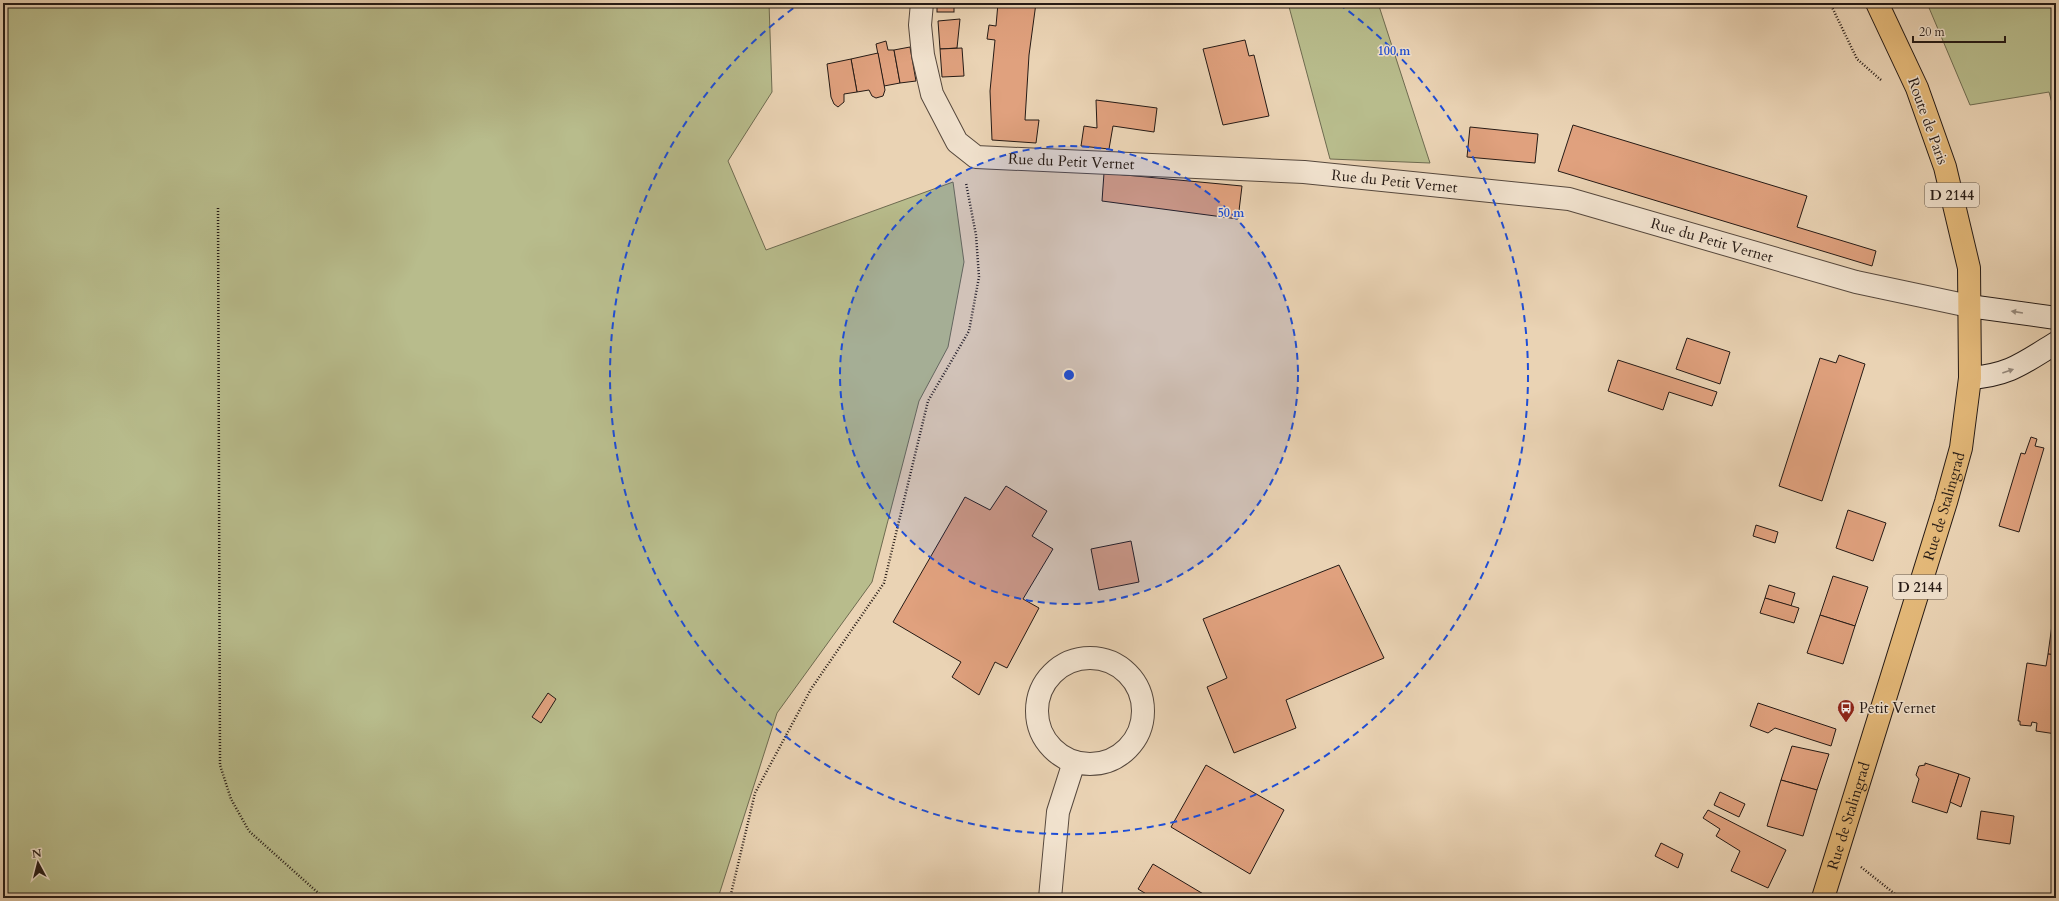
<svg xmlns="http://www.w3.org/2000/svg" width="2059" height="901" font-family="Cardo,serif">
  <style>
    .green { fill: #b8bc8c; stroke: #6e6b50 }
    .building { fill: #e0a17e; stroke: #251a15 }
    .lines { fill: none; stroke-linecap: round; stroke-linejoin: round }
    .street-casing { stroke: #56483d; stroke-width: 24 }
    .secondary-casing { stroke: #251a15; stroke-width: 24 }
    .primary-casing { stroke: #251a15; stroke-width: 24 }
    .path { stroke: #251a15; stroke-width: 2.5; stroke-dasharray: 1 2; stroke-linecap: butt }
    .street { stroke: #f1e2ce; stroke-width: 22 }
    .secondary { stroke: #f1e2ce; stroke-width: 22 }
    .primary { stroke: #e5ba7a; stroke-width: 22 }
    .oneway { fill: #95887b }
    .ring { fill: none; stroke: #1d4ed8; stroke-width: 2; stroke-dasharray: 7 5 }
    .labels { text-anchor: middle; dominant-baseline: central; stroke-width: 3; stroke-linejoin: round; paint-order: stroke }
    .shield { fill: #f1e2ce; stroke: #62564c; stroke-width: 1 }
    .shield-label { font-size: 14px; font-weight: bold; fill: #251a15 }
    .street-label { font-size: 15px; fill: #251a15; stroke: #f1e2ce }
    .poi-label { font-size: 15px; fill: #251a15; stroke: #f1e2ce; text-anchor: start }
    .centre { fill: #1d4ed8; stroke: #f1e2ce; stroke-width: 2 }
    .ring-label { font-size: 12px; text-anchor: middle; font-weight: bold; fill: #1d4ed8; stroke: #f1e2ce; stroke-width: 3; stroke-linejoin: round; paint-order: stroke }
  </style>
  <rect width="100%" height="100%" fill="#ead3b4"/>
  <filter id="stains"><feTurbulence type="fractalNoise" baseFrequency=".005" numOctaves="4"/><feColorMatrix values="0 0 0 0 .2 0 0 0 0 .09 0 0 0 0 .02 0 0 0 .5 -.17"/></filter>
  <radialGradient id="worn" r=".72"><stop offset=".6" stop-color="#630" stop-opacity="0"/><stop offset="1" stop-color="#630" stop-opacity=".3"/></radialGradient>
  <g class="green">
    <path d="M3,3H769L772,92L728,161L766,250L953,182L964,262L948,347L919,401L872,582L777,713L718,898H3Z"/>
    <path d="M1288,3H1378L1430,163L1330,159Z"/>
    <path d="M1927,3H2056V118L2049,92L1970,105Z"/>
  </g>
  <g class="building">
    <rect x="937" y="3" width="17" height="9"/>
    <path d="M998,3H1036L1029,55L1025,120H1039L1036,143L992,140L990,91L995,40L987,39L989,25L996,26Z"/>
    <path d="M960,19L957,48L940,49L938,21Z"/>
    <path d="M1245,40L1249,56L1254,55L1269,116L1223,125L1203,49Z"/>
    <path d="M886,41L888,50H894L900,83L884,86L876,44Z"/>
    <path d="M910,47L916,81L900,83L894,50Z"/>
    <path d="M962,48L964,76L942,77L940,49Z"/>
    <path d="M878,53L885,90L883,96L876,98L872,96L869,90L857,92L851,59Z"/>
    <path d="M851,59L857,92L844,94V102L838,107L834,104L831,97L827,64Z"/>
    <path d="M1096,100L1157,108L1154,132L1113,126L1109,149L1081,146L1084,126L1097,128Z"/>
    <path d="M1573,125L1807,196L1797,227L1876,251L1872,266L1558,171Z"/>
    <path d="M1470,127L1538,134L1535,163L1467,157Z"/>
    <path d="M1104,173L1242,186L1238,219L1102,201Z"/>
    <path d="M1687,338L1730,352L1720,384L1676,369Z"/>
    <path d="M1839,355L1865,364L1822,501L1779,486L1820,358L1836,363Z"/>
    <path d="M1618,360L1717,392L1712,406L1669,392L1663,410L1608,391Z"/>
    <path d="M2031,437L2037,439L2035,446L2044,448L2019,532L1999,526L2021,453L2025,454Z"/>
    <path d="M1006,486L1047,511L1032,536L1053,549L1023,599L1039,608L1007,668L995,662L979,695L952,677L961,662L893,622L965,497L990,510Z"/>
    <path d="M1848,510L1886,523L1873,561L1836,548Z"/>
    <path d="M1756,525L1778,532L1775,543L1753,536Z"/>
    <path d="M1131,541L1139,582L1099,590L1091,549Z"/>
    <path d="M1339,565L1384,658L1286,700L1296,728L1234,753L1207,687L1227,678L1203,619Z"/>
    <path d="M1833,576L1868,587L1855,626L1820,615Z"/>
    <path d="M1769,585L1795,593L1791,606L1765,598Z"/>
    <path d="M2056,596V655L2048,654Z"/>
    <path d="M1765,598L1799,608L1794,623L1760,613Z"/>
    <path d="M1820,615L1855,626L1843,664L1807,653Z"/>
    <path d="M2048,654L2056,655V734L2036,731L2037,723L2032,722L2031,726L2020,725V721H2018L2027,663L2046,666Z"/>
    <path d="M548,693L556,699L541,723L532,717Z"/>
    <path d="M1758,703L1836,729L1831,746L1775,728L1768,733L1750,726Z"/>
    <path d="M1792,746L1829,754L1817,790L1781,780Z"/>
    <path d="M1925,763L1959,774L1947,813L1912,802L1919,779L1916,775L1919,766L1925,765Z"/>
    <path d="M1206,765L1284,810L1250,874L1171,827Z"/>
    <path d="M1959,774L1970,778L1961,807L1950,802Z"/>
    <path d="M1781,780L1817,790L1803,836L1767,826Z"/>
    <path d="M1720,792L1745,804L1739,817L1714,805Z"/>
    <path d="M1708,810L1786,850L1768,888L1731,871L1740,851L1716,836L1720,829L1703,818Z"/>
    <path d="M1981,811L2014,816L2010,844L1977,839Z"/>
    <path d="M1661,843L1683,854L1678,868L1655,856Z"/>
    <path d="M1153,864L1210,898H1153L1138,889Z"/>
  </g>
  <g class="lines">
    <defs>
      <g id="street">
        <path id="s1" d="M922,3L920,25L923,55L932,94L957,142L976,157L1304,172L1569,199L1856,282L1969,306"/>
        <circle cx="1090" cy="711" r="53"/>
        <path d="M1050,898L1058,812L1074,762"/>
      </g>
      <g id="secondary">
        <path d="M1969,306L2056,318"/>
        <path d="M1970,378C2010,375 2023,363 2056,343"/>
      </g>
      <g id="primary">
        <path id="s2" d="M1823,898L1946,502L1961,448L1970,378L1969,268L1945,167L1917,88L1877,3"/>
      </g>
    </defs>
    <use href="#street" class="street-casing"/>
    <use href="#secondary" class="secondary-casing"/>
    <use href="#primary" class="primary-casing"/>
    <g class="path">
      <path d="M1830,3L1857,59L1881,80"/>
      <path d="M218,208L220,765L231,799L249,831L324,898"/>
      <path d="M1861,867L1900,898"/>
      <path d="M730,898L755,793L811,689L884,583L928,401L969,331L979,277L976,235L966,183"/>
    </g>
    <use href="#street" class="street"/>
    <use href="#secondary" class="secondary"/>
    <use href="#primary" class="primary"/>
  </g>
  <defs><path id="oneway-solid" d="M-6-.8H1V-3.2L6.5 0L1 3.2V.8H-6Z"/></defs>
  <g class="oneway">
    <use href="#oneway-solid" transform="translate(2017 312) rotate(-171)"/>
    <use href="#oneway-solid" transform="translate(2008 371) rotate(-19)"/>
  </g>
  <circle cx="1069" cy="375" r="229" fill="#1d4ed8" fill-opacity=".12"/>
  <g class="ring">
    <circle cx="1069" cy="375" r="229"/>
    <path d="M1339 4A459 459 0 1 1 799 4"/>
  </g>
  <defs>
    <symbol id="bus-pin" viewBox="-11 -11 22 30"><path d="M0 17L-7.5 6A9.5 9.5 0 1 1 7.5 6Z" fill="#8f2418" stroke="#f1e2ce"/><path d="M-5-6H5V4H4V6H2V4H-2V6H-4V4H-5ZM-3.5-4V0h7V-4ZM-3.5 1.2v1.5H-2V1.2ZM2 1.2v1.5H3.5V1.2Z" fill="#fff"/></symbol>
  </defs>
  <g fill-rule="evenodd">
    <use href="#bus-pin" x="1836" y="698" width="20" height="27"/>
  </g>
  <g class="labels">
    <g class="shield">
      <rect x="1925" y="183" width="54" height="24" rx="3"/>
      <rect x="1893" y="575" width="54" height="24" rx="3"/>
    </g>
    <g class="shield-label">
      <text x="1952" y="195">D 2144</text>
      <text x="1920" y="587">D 2144</text>
    </g>
    <g class="street-label">
      <text transform="translate(1928 121) rotate(70)">Route de Paris</text>
      <text stroke="none"><textPath href="#s1" startOffset="266">Rue du Petit Vernet</textPath></text>
      <text stroke="none"><textPath href="#s1" startOffset="590">Rue du Petit Vernet</textPath></text>
      <text stroke="none"><textPath href="#s1" startOffset="914">Rue du Petit Vernet</textPath></text>
      <text stroke="none"><textPath href="#s2" startOffset="410">Rue de Stalingrad</textPath></text>
      <text stroke="none"><textPath href="#s2" startOffset="86">Rue de Stalingrad</textPath></text>
    </g>
    <g class="poi-label">
      <text x="1859" y="708">Petit Vernet</text>
    </g>
  </g>
  <circle cx="1069" cy="375" r="6" class="centre"/>
  <g class="ring-label">
    <text x="1394" y="55">100 m</text>
    <text x="1231" y="217">50 m</text>
  </g>
  <rect width="2059" height="901" fill="none" stroke="#ead3b4" stroke-width="16"/>
  <rect x="4" y="4" width="2051" height="893" fill="none" stroke="#251a15" stroke-width="2"/>
  <rect x="8" y="8" width="2043" height="885" fill="none" stroke="#251a15"/>
  <g transform="translate(38 863) rotate(353)" stroke="#f1e2ce" stroke-width="3" paint-order="stroke">
  <path d="M0-3L7 15L0 10L-7 15Z" fill="#251a15"/>
  <text y="-6" font-size="11" font-weight="bold" text-anchor="middle" fill="#251a15">N</text>
  </g>
  <path d="M1913 36v6h92v-6" fill="none" stroke="#251a15" stroke-width="2"/>
  <text x="1919" y="36" font-size="12" fill="#251a15" stroke="#f1e2ce" stroke-width="3" paint-order="stroke">20 m</text>
  <rect width="100%" height="100%" filter="url(#stains)"/>
  <rect width="100%" height="100%" fill="url(#worn)"/>
</svg>
